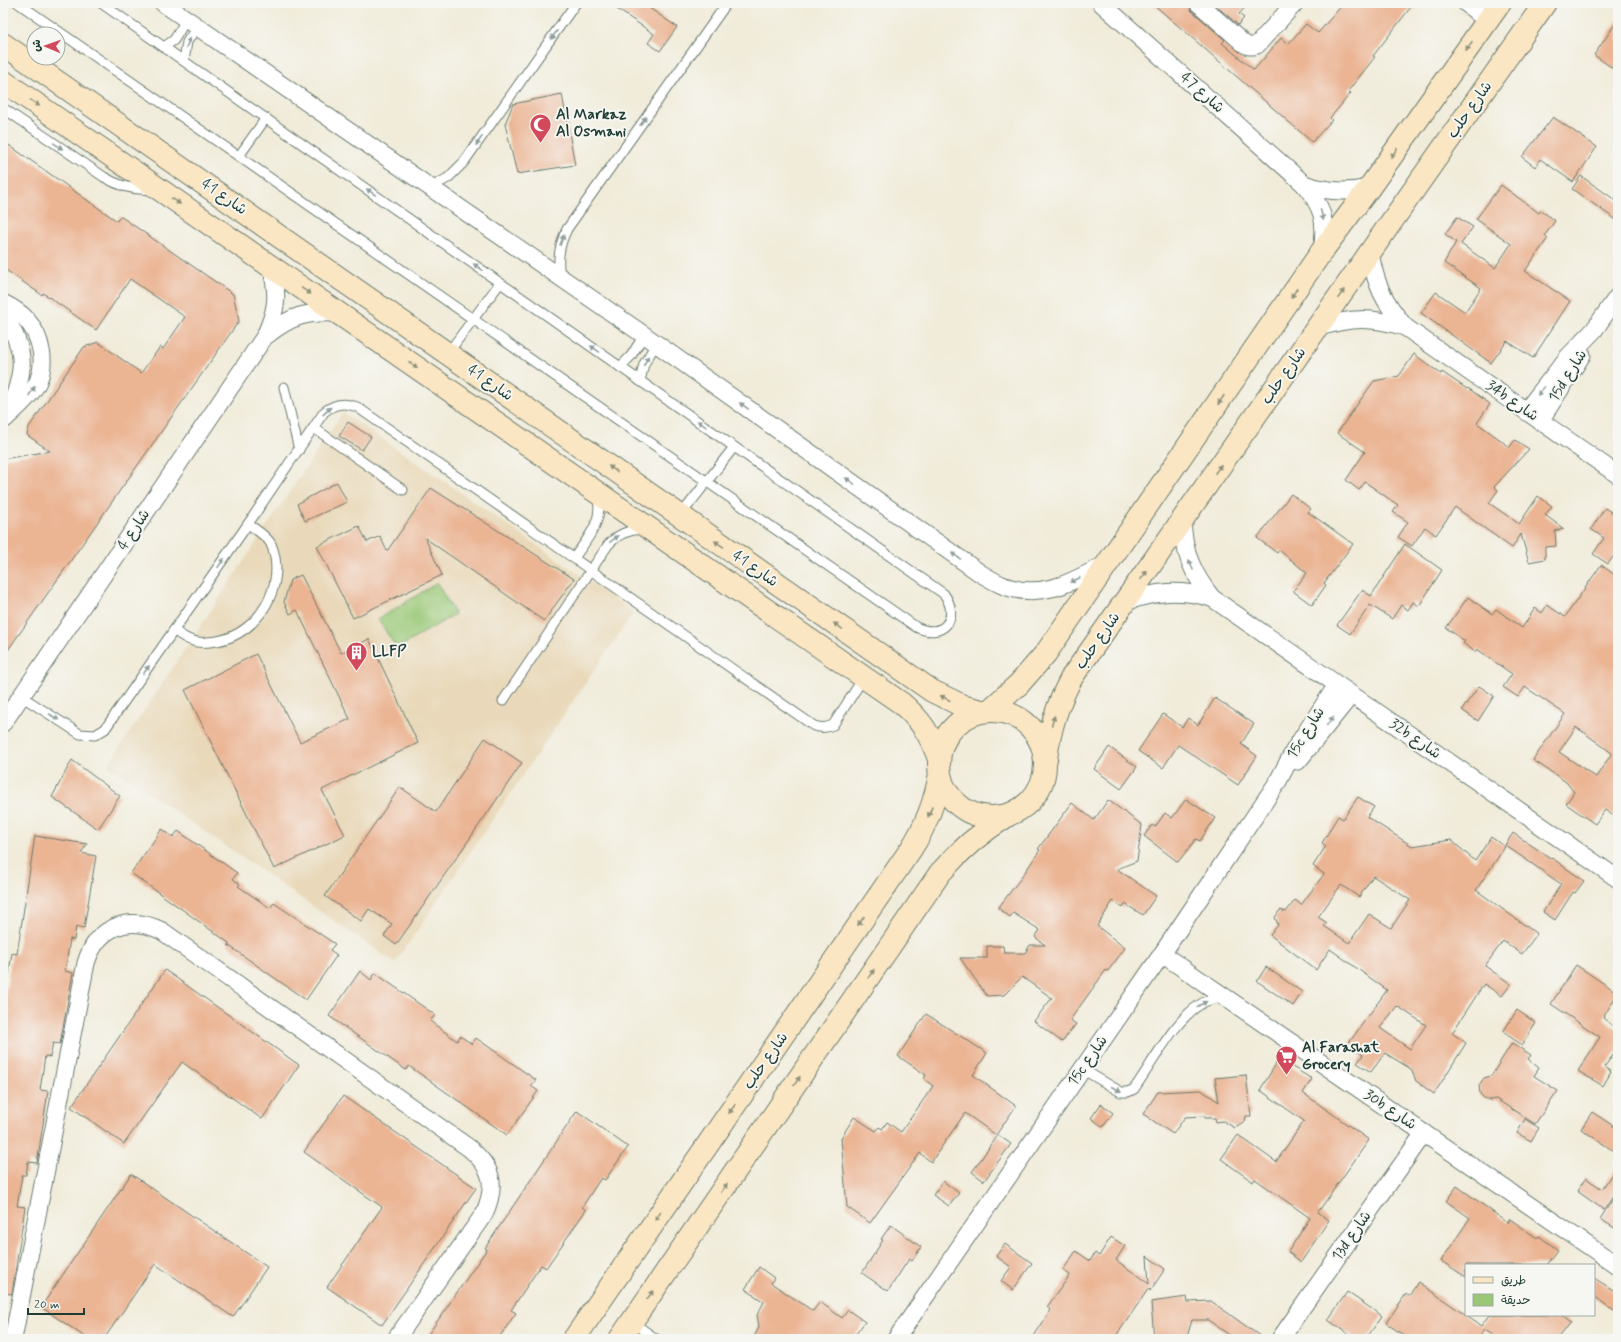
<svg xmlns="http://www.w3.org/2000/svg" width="1621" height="1342" font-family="Mynerve,'Playpen Sans Arabic',sans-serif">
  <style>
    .built { fill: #e9d9ba }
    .green { fill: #9ac876; stroke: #5c8255 }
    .building { fill: #ebb493; fill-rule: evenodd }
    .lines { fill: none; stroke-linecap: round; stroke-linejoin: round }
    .lane-casing { stroke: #687a6e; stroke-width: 11 }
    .street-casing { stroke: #687a6e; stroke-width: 19 }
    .secondary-casing { stroke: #687a6e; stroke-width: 24 }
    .lane { stroke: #fff; stroke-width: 9 }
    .street { stroke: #fff; stroke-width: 17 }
    .secondary { stroke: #fbe6c3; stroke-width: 22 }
    .oneway { fill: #8f9e9a }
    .oneway2 { fill: #8d927c }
    .labels { text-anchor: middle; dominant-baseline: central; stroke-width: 4; stroke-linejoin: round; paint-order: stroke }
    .street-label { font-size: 15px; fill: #1f3d34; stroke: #f6f6f2 }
    .poi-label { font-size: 15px; font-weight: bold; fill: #1f3d34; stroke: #f6f6f2; text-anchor: start }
  </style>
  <rect width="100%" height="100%" fill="#f6f6f2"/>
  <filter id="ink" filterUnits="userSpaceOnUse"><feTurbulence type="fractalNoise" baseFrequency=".025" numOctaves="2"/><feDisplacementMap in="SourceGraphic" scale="8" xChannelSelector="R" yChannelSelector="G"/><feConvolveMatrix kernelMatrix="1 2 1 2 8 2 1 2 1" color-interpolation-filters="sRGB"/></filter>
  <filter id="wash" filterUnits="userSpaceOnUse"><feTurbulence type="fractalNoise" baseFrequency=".012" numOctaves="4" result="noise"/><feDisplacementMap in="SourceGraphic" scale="16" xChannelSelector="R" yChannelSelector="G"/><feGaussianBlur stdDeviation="0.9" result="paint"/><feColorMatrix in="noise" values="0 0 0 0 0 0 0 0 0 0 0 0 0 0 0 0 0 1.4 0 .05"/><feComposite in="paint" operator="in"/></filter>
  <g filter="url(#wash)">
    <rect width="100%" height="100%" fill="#f1ecda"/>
    <path class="built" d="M343,412L634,612L395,963L108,765Z"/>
    <path class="green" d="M437,583L455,614L397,649L378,619Z"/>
    <g id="blocks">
      <g class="building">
        <path d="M608,3H642L677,27L660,51L648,43L654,34Z"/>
        <path d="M1152,3H1188L1191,10L1225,40L1222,43L1254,70L1281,38L1288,44L1306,24L1318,33L1344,3H1414L1373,56L1375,57L1348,91L1351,93L1330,118L1332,120L1312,142Z"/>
        <path d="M1213,3H1249L1239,14L1244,18L1238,25Z"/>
        <path d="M1618,20V72L1594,55Z"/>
        <path d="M562,94L575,165L517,174L505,124L513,104Z"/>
        <path d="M1553,117L1597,147L1573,182L1540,159L1535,167L1522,157Z"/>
        <path d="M3,141L117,221L120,216L233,294L239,321L3,657V459L50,451L27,435L29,427L84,347L98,342L141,373L160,347L163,349L185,317L130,279L96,330L43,293L42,295L3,268Z"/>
        <path d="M1581,176L1618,202V221L1572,189Z"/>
        <path d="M1501,185L1539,213L1541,210L1555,221L1545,235L1548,238L1525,271L1570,301L1533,358L1507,341L1491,363L1421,313L1436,292L1465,312L1481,288L1444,263L1456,242L1445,234L1457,217L1473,227L1461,244L1495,268L1511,244L1476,219Z"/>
        <path d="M1414,354L1441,374L1442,372L1467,389L1468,388L1490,404L1477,423L1502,441L1509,448L1515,440L1529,449L1494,487L1498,490L1489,503L1519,524L1538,496L1552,506L1545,515L1564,529L1555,531L1556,546L1545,547V559L1529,562L1521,534L1512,548L1455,507L1436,535L1425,527L1412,546L1398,537L1408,522L1393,512L1398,505L1365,482L1359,490L1346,480L1365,452L1337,433L1374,381L1399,376Z"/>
        <path d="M348,422L371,437L362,450L339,436Z"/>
        <path d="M337,482L347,502L305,521L297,504Z"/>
        <path d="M431,488L574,579L544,621L425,538L442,575L353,618L317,546L359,526L367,542L380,536L387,551Z"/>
        <path d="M1291,494L1311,509L1308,512L1353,544L1324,583L1326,585L1312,605L1293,591L1307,573L1279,550L1277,553L1257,538Z"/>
        <path d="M1605,508L1618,517V550L1608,564L1593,554L1604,538L1591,529Z"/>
        <path d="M1405,544L1442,570L1419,606L1413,602L1408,610L1401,605L1392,619L1370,605L1350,634L1337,625L1362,590L1371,596Z"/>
        <path d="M1601,565L1618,577V819L1605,810L1595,824L1566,804L1574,792L1566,782L1533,760L1565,714L1525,687L1518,697L1503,687L1512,674L1477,649L1475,652L1463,643L1465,641L1446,628L1468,597L1492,614L1496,609L1522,628L1535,608L1542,613L1547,605L1565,617ZM1576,727L1612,753L1596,777L1559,752Z"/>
        <path d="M301,575L341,653L369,639L418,743L322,790L345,835L274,869L185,690L256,654L300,742L350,719L297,610L290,614L284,602L290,580Z"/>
        <path d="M1479,686L1494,696L1478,721L1462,710Z"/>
        <path d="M1215,698L1254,724L1241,744L1257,756L1238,785L1178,745L1163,768L1138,751L1163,714L1182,727L1188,718L1198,725Z"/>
        <path d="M485,738L522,763L396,945L384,936L392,924L369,909L361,921L325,896L400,787L436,812Z"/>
        <path d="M1109,747L1137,767L1121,789L1094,769Z"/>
        <path d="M72,760L120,796L98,829L52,797Z"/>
        <path d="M1358,797L1374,807L1367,817L1412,846L1451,840L1475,861L1491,837L1505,847L1476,890L1537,934L1522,954L1503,941L1485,966L1511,984L1502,996L1484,984L1452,1033L1466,1043L1434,1094L1416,1081L1411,1069L1385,1053L1371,1072L1357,1063L1363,1055L1348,1044L1387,990L1330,949L1316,970L1270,935L1278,925L1275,917L1280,910L1286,912L1295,900L1301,905L1324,874L1313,866L1326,846L1322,843L1338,816L1343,819ZM1373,876L1410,900L1391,928L1369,914L1349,943L1324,926L1327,923L1318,917L1341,885L1359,897ZM1397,1006L1426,1025L1410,1049L1380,1028Z"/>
        <path d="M1186,799L1215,818L1200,841L1196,839L1178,862L1144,836L1152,825L1155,827L1165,813L1172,818Z"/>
        <path d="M1108,800L1142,825L1137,861L1117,869L1156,896L1143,915L1125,904L1123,908L1113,901L1097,926L1125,948L1108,971L1106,970L1070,1020L1076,1024L1062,1042L1034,1021L1052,998L1022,977L1004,995L987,996L960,958H987V946H1003L1004,953H1025L1030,945H1045L1035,937L1040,930L1013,913L1010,917L998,908L1021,878L1040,850L1038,849L1072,803L1094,820Z"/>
        <path d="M162,829L173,837L178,831L237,873L233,879L240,884L238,886L270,908L274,903L335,944L330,950L337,955L306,1000L228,945L229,943L131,873Z"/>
        <path d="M1513,833L1552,859V858L1584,881L1575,893L1573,892L1555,920L1543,912L1561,884L1505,845Z"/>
        <path d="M35,836L87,844L81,853L96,856L84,928L76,926L74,940L70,939L65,971L73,973L60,1044L53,1043L50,1057L45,1056L40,1090L48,1091L37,1163L28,1162L26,1175H22L17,1206L25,1207L12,1294L3,1293V1010L12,953L17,954Z"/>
        <path d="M1576,965L1618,993L1603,1018L1618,1030V1049L1604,1067L1611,1072L1603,1086L1578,1071L1600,1037L1551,1004Z"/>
        <path d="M1266,967L1302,992L1293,1006L1257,981Z"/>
        <path d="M165,970L299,1065L262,1119L182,1062L124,1144L71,1107Z"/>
        <path d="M360,971L371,980L375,973L435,1015L430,1021L457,1041L460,1036L472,1044L476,1038L536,1080L531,1086L538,1091L507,1135L409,1066L406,1070L329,1016Z"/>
        <path d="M1517,1010L1536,1023L1522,1045L1503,1032Z"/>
        <path d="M926,1014L987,1053L973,1075L1016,1106L996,1135L965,1113L931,1162L920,1153L870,1223L847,1207L841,1138L854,1117L876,1131L879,1127L882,1129L887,1122L901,1132L933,1086L924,1079L926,1075L898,1056Z"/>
        <path d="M1512,1043L1531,1055L1528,1059L1539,1068L1534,1076L1558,1091L1535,1124L1496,1099L1491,1100L1484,1098L1480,1094L1479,1085L1484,1078L1491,1076Z"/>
        <path d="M1279,1059L1312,1079L1303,1093L1369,1140L1318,1212L1329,1220L1301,1262L1288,1252L1310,1218L1255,1179L1253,1182L1221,1159L1238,1135L1276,1162L1304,1121L1260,1090Z"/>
        <path d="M1246,1075L1251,1116H1246L1245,1122L1235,1128L1223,1121L1216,1122L1215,1118H1205V1116L1185,1117L1173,1134L1143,1114L1158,1092L1201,1090L1219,1102L1215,1078Z"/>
        <path d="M343,1096L476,1188L382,1325L327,1287L382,1207L304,1152Z"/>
        <path d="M1101,1104L1113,1113L1103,1127L1091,1118Z"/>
        <path d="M577,1111L628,1147L605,1180L601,1178L582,1207L586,1210L546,1268L541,1265L511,1310L516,1313L498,1339H425L487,1249L485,1248Z"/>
        <path d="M1592,1112L1618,1129V1154L1581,1129Z"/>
        <path d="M1525,1119L1539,1128L1531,1141L1517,1133Z"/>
        <path d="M998,1135L1011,1144L984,1181L972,1172Z"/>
        <path d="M1618,1165V1189L1604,1210L1577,1191L1586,1178L1602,1189Z"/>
        <path d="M131,1174L267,1267L233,1317L155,1264L104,1339H88L41,1307Z"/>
        <path d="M943,1181L959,1193L949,1206L933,1195Z"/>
        <path d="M1457,1186L1508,1223L1510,1219L1537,1238L1539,1236L1558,1250L1547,1265H1466V1277L1441,1261L1470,1218L1446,1201Z"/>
        <path d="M1618,1191V1230L1600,1219Z"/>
        <path d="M891,1225L921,1247L912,1261L909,1259L888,1291L862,1273L883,1240L881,1239Z"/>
        <path d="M1111,1237L1125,1246L1116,1260L1149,1284L1147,1256L1165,1269L1150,1291L1149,1288L1114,1339H1032L1051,1310L1047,1307L1070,1275L1063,1270L1076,1251L1090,1261L1095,1253L1099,1256Z"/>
        <path d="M1005,1244L1032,1263L1013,1290L1001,1281L1011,1267L996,1256Z"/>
        <path d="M759,1267L774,1278L771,1283L813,1311L820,1302L842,1318L848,1310L865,1322L852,1339H753L759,1327L757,1315L764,1302L745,1289Z"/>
        <path d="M1594,1278L1618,1293V1314L1594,1296Z"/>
        <path d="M1418,1282L1481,1326L1489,1315H1562L1571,1322L1558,1339H1498L1484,1330L1477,1339H1409L1386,1323L1406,1294L1409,1296Z"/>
        <path d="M1347,1292L1382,1316L1366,1339H1355L1328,1320Z"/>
        <path d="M1187,1297L1188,1302L1211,1301L1264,1339H1235L1208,1320H1192L1187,1337L1177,1339H1154L1151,1302Z"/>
      </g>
    </g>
  </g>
  <g filter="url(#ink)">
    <use href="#blocks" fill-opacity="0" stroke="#687a6e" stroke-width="1"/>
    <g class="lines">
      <defs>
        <g id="lane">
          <path d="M18,3L916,627C943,640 961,618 944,594L101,3"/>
          <path d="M164,47L174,40L186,20"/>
          <path d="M184,61L187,42L197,27"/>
          <path d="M3,108L104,177C119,186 134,191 152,189"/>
          <path d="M239,156L266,118"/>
          <path d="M429,188L448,178L464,162L576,3"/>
          <path d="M560,277C557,259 559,245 567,229L727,3"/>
          <path d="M448,353L500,283"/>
          <path d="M620,367L631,356L644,335"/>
          <path d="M640,381L644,364L656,344"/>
          <path d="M284,387L299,450"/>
          <path d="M314,428L403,490"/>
          <path d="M680,516L734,447"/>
          <path d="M574,558C587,539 605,520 597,496"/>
          <path d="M174,630C180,635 186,639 193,641C201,644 209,642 217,641C259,634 288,584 271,544C267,536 255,529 248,524"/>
          <path d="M21,696L80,734L95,735L105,729L248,524L324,412C335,403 345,402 357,407L814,726C822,728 826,728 833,725L864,677"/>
          <path d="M503,701L608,545C618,534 628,530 643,529"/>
          <path d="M1082,1069L1121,1092H1128L1134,1089C1152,1064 1175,1019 1201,1004C1208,999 1217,998 1225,997"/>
          <path d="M632,1322L656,1339"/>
        </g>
        <g id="street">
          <path d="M163,3L644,335L980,573C987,577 995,582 1002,585C1041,601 1074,581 1108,563"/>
          <path d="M1101,3L1304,184C1323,207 1327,221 1322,251"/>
          <path d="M1198,3L1242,42C1247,47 1251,47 1257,45L1295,3"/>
          <path d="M1466,3L1487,21"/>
          <path d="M1304,184C1326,192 1346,193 1369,188"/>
          <path d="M1370,252C1375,284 1384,302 1405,327L1618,475"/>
          <path d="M3,303C11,307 20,312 26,319C42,337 48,366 35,387C27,400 15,409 5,419"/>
          <path d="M3,314C28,352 25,372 8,413"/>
          <path d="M1317,328C1352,317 1371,317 1405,327"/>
          <path d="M267,335C291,316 307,311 337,313"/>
          <path d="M1526,411L1568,357L1594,330L1618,296"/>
          <path d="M1540,421L1582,355"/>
          <path d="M1182,521C1184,553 1192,573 1212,598L1618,879"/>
          <path d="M1125,602C1156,591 1179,589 1212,598"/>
          <path d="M3,723L265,336C277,310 279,295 271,267"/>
          <path d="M1298,761L1351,695"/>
          <path d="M1162,954L1618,1266"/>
          <path d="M13,1339L86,963C97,927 128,914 162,931L469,1148C493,1168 497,1185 484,1214L396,1339"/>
          <path d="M896,1339L1162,954L1277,783L1295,749L1337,685"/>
          <path d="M1280,1339L1424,1133"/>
        </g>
        <g id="secondary">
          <path d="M3,44L932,691L965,707L982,711"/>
          <path d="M3,81L901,703C921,720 930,734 939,759"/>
          <path d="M990,710L1019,684L1046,653L1322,251L1369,188L1500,3"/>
          <circle cx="992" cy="764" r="53"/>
          <path d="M1046,759C1050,728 1057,705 1072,677L1545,3"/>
          <path d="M574,1339L911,849C926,826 935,802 940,774"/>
          <path d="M620,1339L940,873C960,850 981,832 1007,816"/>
        </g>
      </defs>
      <use href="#lane" class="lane-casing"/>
      <use href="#street" class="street-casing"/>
      <use href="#secondary" class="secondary-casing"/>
      <use href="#lane" class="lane"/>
      <use href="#street" class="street"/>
      <use href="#secondary" class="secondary"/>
    </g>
    <defs><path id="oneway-solid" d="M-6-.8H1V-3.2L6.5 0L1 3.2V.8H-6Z"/></defs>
    <g class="oneway">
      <use href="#oneway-solid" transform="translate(554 35) rotate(125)"/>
      <use href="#oneway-solid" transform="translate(188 43) rotate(-66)"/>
      <use href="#oneway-solid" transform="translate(643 121) rotate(-55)"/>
      <use href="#oneway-solid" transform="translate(479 141) rotate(125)"/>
      <use href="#oneway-solid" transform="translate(58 146) rotate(34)"/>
      <use href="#oneway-solid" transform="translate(371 192) rotate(-145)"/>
      <use href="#oneway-solid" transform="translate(1322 215) rotate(74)"/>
      <use href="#oneway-solid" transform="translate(562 240) rotate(-69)"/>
      <use href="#oneway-solid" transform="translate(478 267) rotate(-145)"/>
      <use href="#oneway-solid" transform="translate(595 349) rotate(-145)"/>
      <use href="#oneway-solid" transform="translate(646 361) rotate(-64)"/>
      <use href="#oneway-solid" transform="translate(32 391) rotate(-56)"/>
      <use href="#oneway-solid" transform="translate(1541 391) rotate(128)"/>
      <use href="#oneway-solid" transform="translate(744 406) rotate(-145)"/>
      <use href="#oneway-solid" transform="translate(327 411) rotate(-44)"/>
      <use href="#oneway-solid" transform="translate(702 424) rotate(-145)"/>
      <use href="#oneway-solid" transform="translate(850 481) rotate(-145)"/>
      <use href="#oneway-solid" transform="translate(614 539) rotate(-38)"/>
      <use href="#oneway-solid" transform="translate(956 556) rotate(-145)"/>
      <use href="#oneway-solid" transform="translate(221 563) rotate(-55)"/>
      <use href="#oneway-solid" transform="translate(1191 565) rotate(-112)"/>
      <use href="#oneway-solid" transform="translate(1075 580) rotate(155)"/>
      <use href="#oneway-solid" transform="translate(146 670) rotate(-55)"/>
      <use href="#oneway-solid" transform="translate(54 717) rotate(33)"/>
      <use href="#oneway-solid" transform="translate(1330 721) rotate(-52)"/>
      <use href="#oneway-solid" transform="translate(1202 1004) rotate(-28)"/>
      <use href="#oneway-solid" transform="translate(1116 1089) rotate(27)"/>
    </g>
    <g class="oneway2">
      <use href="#oneway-solid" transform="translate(1469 46) rotate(125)"/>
      <use href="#oneway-solid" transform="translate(35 103) rotate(35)"/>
      <use href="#oneway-solid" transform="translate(1394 153) rotate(125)"/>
      <use href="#oneway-solid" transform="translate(176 201) rotate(35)"/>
      <use href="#oneway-solid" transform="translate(306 291) rotate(35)"/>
      <use href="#oneway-solid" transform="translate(1294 293) rotate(124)"/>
      <use href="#oneway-solid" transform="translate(1341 294) rotate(-55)"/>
      <use href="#oneway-solid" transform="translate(413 365) rotate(35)"/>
      <use href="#oneway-solid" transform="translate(1221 400) rotate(124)"/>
      <use href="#oneway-solid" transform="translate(613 469) rotate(-145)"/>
      <use href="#oneway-solid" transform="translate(1218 469) rotate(-55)"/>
      <use href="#oneway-solid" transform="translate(719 544) rotate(-145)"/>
      <use href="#oneway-solid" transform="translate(1144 575) rotate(-55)"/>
      <use href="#oneway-solid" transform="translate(838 626) rotate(-145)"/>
      <use href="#oneway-solid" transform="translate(945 698) rotate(-153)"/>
      <use href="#oneway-solid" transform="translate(1053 721) rotate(-75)"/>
      <use href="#oneway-solid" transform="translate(930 812) rotate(111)"/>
      <use href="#oneway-solid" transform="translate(861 921) rotate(125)"/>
      <use href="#oneway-solid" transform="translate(871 974) rotate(-56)"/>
      <use href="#oneway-solid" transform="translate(797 1081) rotate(-56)"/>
      <use href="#oneway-solid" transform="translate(732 1109) rotate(125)"/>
      <use href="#oneway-solid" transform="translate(724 1188) rotate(-56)"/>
      <use href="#oneway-solid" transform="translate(658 1216) rotate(124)"/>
      <use href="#oneway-solid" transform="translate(650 1295) rotate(-56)"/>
    </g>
  </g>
  <defs>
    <symbol id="mosque-pin" viewBox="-11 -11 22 30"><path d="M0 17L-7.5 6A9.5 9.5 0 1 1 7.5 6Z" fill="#d1495b" stroke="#f6f6f2"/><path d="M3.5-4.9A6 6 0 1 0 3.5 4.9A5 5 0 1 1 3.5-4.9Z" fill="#fff"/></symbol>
    <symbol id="building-pin" viewBox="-11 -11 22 30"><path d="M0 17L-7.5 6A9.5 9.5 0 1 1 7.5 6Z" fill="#d1495b" stroke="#f6f6f2"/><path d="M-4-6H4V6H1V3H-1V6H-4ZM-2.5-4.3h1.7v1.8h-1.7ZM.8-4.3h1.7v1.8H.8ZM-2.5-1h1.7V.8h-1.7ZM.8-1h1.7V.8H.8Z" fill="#fff"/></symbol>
    <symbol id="supermarket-pin" viewBox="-11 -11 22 30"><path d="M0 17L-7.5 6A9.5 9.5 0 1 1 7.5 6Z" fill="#d1495b" stroke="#f6f6f2"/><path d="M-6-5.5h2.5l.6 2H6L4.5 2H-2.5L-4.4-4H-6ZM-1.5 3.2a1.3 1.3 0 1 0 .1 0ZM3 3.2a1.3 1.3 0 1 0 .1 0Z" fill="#fff"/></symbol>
  </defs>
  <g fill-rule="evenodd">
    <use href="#mosque-pin" x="528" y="112" width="25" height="34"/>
    <use href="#building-pin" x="344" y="640" width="25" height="34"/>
    <use href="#supermarket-pin" x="1274" y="1044" width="25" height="34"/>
  </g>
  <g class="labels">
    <g class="street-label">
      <text transform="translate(1202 93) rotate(42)">شارع 47</text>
      <text transform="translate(1470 110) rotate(-55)">شارع حلب</text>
      <text transform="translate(224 197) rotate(35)">شارع 41</text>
      <text transform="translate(1284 376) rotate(-55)">شارع حلب</text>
      <text transform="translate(1568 376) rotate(-58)">15d شارع</text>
      <text transform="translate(490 383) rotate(35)">شارع 41</text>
      <text transform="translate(1512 401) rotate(35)">34b شارع</text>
      <text transform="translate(134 530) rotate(-56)">شارع 4</text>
      <text transform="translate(755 569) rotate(35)">شارع 41</text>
      <text transform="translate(1098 641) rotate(-55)">شارع حلب</text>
      <text transform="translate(1306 733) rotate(-58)">15c شارع</text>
      <text transform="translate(1415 739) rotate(35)">32b شارع</text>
      <text transform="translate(766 1061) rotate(-55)">شارع حلب</text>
      <text transform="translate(1088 1061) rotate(-55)">15c شارع</text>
      <text transform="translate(1390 1110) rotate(34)">30b شارع</text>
      <text transform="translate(1352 1236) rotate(-55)">13d شارع</text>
    </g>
    <g class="poi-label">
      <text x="556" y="115">Al Markaz<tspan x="556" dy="17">Al Osmani</tspan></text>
      <text x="372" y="652">LLFP</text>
      <text x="1302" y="1048">Al Farashat<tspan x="1302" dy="17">Grocery</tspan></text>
    </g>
  </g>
  <rect width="1621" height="1342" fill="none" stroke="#f6f6f2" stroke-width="16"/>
  <rect x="1465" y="1264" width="130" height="52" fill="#f6f6f2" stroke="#a0aca6"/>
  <rect x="1473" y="1277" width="20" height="6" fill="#fbe6c3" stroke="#a0aca6"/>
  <text x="1501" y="1284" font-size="12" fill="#1f3d34">طريق</text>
  <rect x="1473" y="1294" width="20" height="12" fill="#9ac876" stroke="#a0aca6"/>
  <text x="1501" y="1304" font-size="12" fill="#1f3d34">حديقة</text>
  <g transform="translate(46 46) rotate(272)"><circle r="19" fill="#f6f6f2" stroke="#a0aca6"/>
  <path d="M0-3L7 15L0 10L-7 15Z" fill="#d1495b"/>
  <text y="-6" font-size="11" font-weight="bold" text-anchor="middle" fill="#1f3d34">ش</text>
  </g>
  <path d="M28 1308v6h56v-6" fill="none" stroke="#1f3d34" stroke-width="2"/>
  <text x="34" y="1308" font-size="12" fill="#1f3d34" stroke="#f6f6f2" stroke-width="3" paint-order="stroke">20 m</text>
</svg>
